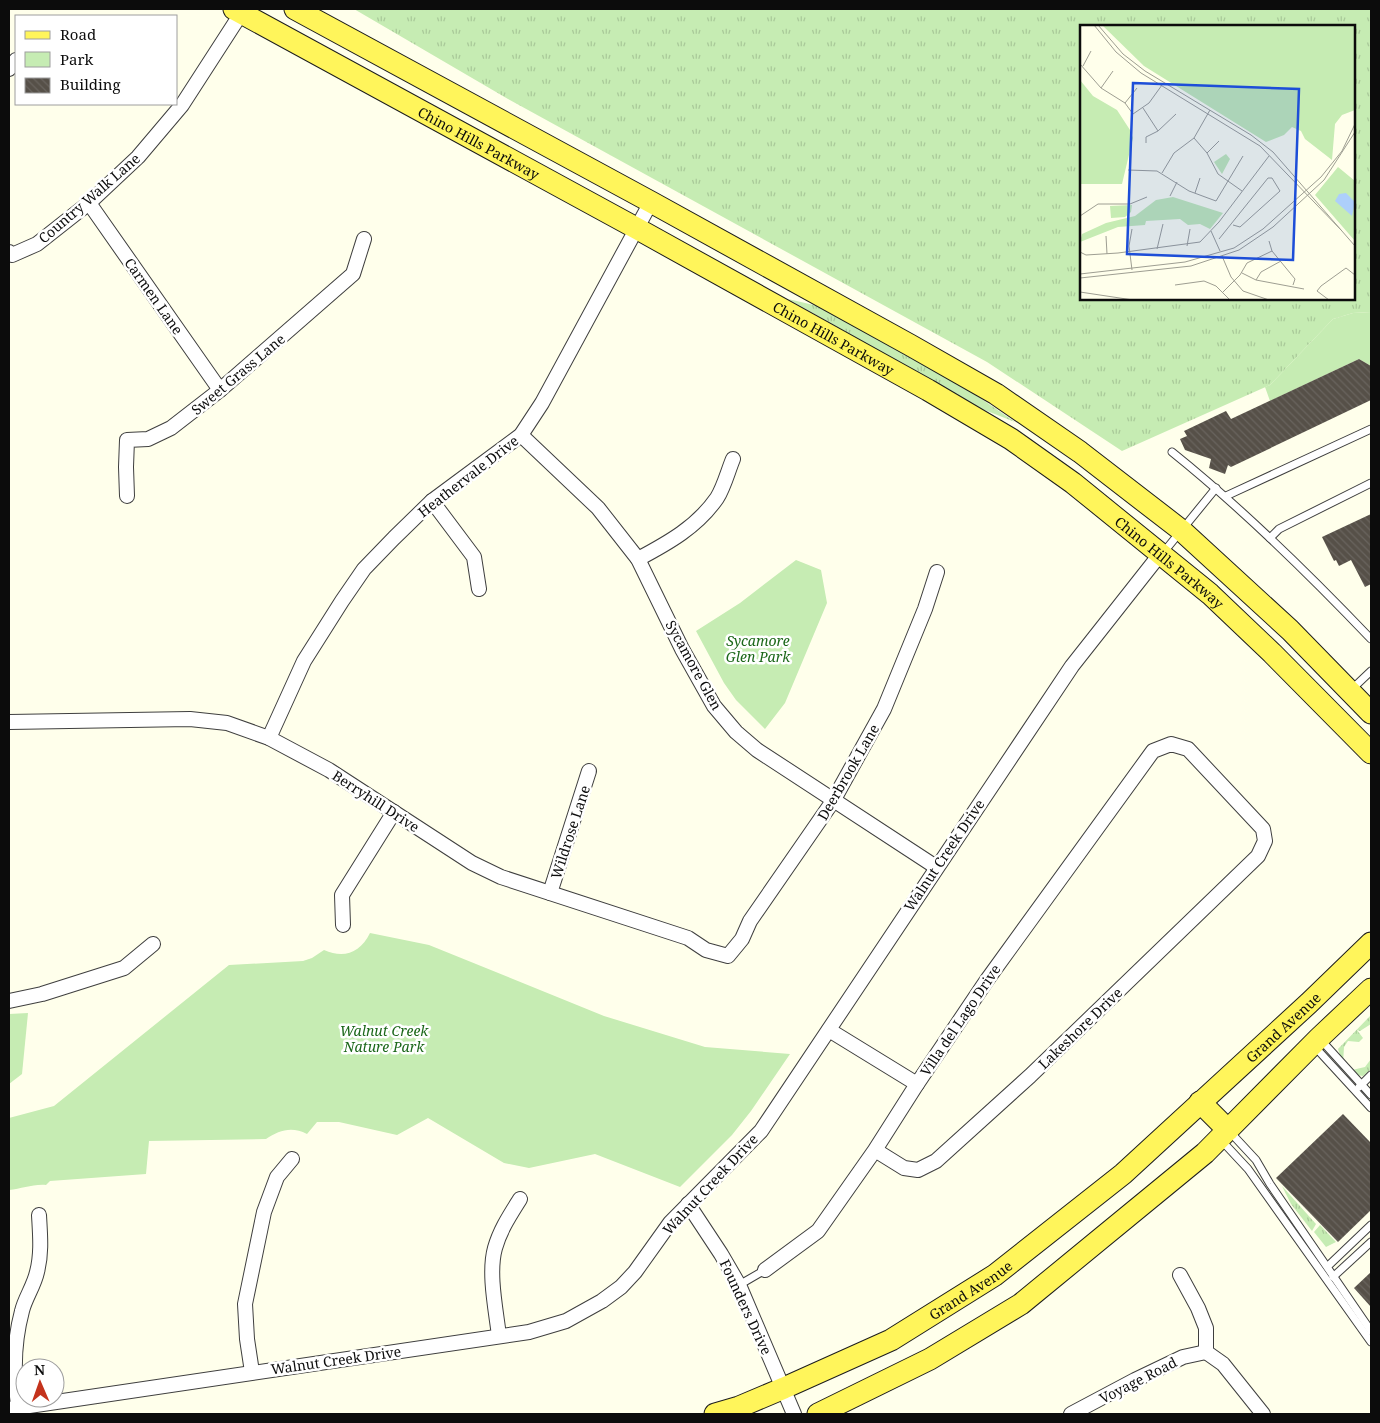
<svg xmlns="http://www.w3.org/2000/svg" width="1380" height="1423" font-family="'Noto Serif',serif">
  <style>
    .grass { fill: url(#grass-tufts); fill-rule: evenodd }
    .park { fill: #c6ecb3 }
    .building { fill: url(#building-back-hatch) }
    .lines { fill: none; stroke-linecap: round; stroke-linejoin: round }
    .service-casing { stroke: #3f3f3f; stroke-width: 9 }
    .minor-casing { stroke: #3f3f3f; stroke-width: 16 }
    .primary-casing { stroke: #1d1d1d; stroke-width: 23 }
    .service { stroke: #fff; stroke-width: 7 }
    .minor { stroke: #fff; stroke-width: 14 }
    .primary { stroke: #fff55b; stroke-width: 21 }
    .labels { text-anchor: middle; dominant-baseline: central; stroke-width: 5; stroke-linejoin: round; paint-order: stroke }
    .street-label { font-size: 14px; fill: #0c0c0c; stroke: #fff }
    .park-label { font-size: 14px; font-style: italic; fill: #1b6719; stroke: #fff }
    .inset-road { fill: none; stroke: #9e9e92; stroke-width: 1 }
    .view { fill: #1d4ed8; fill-opacity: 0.15; stroke: #1d4ed8; stroke-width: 2.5 }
    .inset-edge { fill: none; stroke: #0c0c0c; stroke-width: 2.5 }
  </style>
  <defs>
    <pattern id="grass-tufts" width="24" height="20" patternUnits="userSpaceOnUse" patternTransform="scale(1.25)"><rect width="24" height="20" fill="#c6ecb3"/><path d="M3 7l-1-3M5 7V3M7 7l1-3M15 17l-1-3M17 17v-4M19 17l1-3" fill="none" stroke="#a9c999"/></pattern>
    <pattern id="building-back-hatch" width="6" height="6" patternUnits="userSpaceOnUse" patternTransform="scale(1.25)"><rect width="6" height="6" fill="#565048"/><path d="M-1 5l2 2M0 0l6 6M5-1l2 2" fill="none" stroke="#69645e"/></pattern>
  </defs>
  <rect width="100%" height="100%" fill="#ffffeb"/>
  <g class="grass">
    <path d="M354,9H1371V312L1353,313L1333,319L1270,385L1122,451L987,362L508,99ZM1081,26H1354V299H1081Z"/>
    <path d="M788,299L818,306L960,384L1015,422L982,409Z"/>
    <path d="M1371,1015V1024L1360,1031L1357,1030L1363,1038L1359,1042L1348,1041L1344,1047L1343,1064L1338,1049Z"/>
    <path d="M1371,1059V1069L1363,1076L1357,1075L1352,1070L1365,1067Z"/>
    <path d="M1282,1186L1316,1224L1312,1231L1291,1204Z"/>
    <path d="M1320,1225L1336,1242L1326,1247L1314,1232Z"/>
  </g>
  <g class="park">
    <path d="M1371,312V366L1359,359L1270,401L1265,387L1270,385L1333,319L1353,313Z"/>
    <path d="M796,560L821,570L827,603L785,703L765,729L736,700L724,683L696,631L740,603Z"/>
    <path d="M370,933L429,945L604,1016L705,1047L790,1054L751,1111L732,1135L680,1187L595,1154L529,1168L504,1163L428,1118L397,1135L339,1122H317L307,1134C292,1126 279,1130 266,1139L149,1141L146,1174L50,1181L46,1185C32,1184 22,1189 9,1190V1118L54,1106L229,965L303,961L312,958L324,950C344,959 360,953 370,933Z"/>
    <path d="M28,1013L22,1074L9,1084V1014Z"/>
  </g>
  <g class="building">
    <path d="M1359,359L1371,366V400L1231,467L1228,465L1225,474L1209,468L1211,459L1185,450L1180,439L1187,436L1184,431L1226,411L1231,419Z"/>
    <path d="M1371,514V584L1365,587L1351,560L1339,566L1336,560L1334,561L1322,537Z"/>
    <path d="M1343,1114L1371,1143V1210L1338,1242L1276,1178Z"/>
    <path d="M1371,1272V1307L1354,1288Z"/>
  </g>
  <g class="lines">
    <defs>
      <g id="service">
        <path d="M1172,452C1243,509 1308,573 1371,639"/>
        <path d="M1226,496L1371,429"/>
        <path d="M1270,538L1279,529L1371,483"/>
        <path d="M1163,553L1216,488"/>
        <path d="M1351,690L1371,671"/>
        <path d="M1321,1040L1371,1095"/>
        <path d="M1315,1047L1371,1108"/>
        <path d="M1359,1087L1371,1075"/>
        <path d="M1230,1132L1256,1160L1270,1184L1371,1331"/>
        <path d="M1221,1140L1248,1169L1371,1342"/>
        <path d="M1328,1266L1371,1225"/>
        <path d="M1333,1277L1371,1242"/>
        <path d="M739,1285L765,1270"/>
      </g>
      <g id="minor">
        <path d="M9,69L16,60"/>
        <path d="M89,203L220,390"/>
        <path d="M9,252L12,255L37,244L89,203L138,157L182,105L244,9"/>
        <path d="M521,435L598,508L638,559L682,649L714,706L736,732L757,750L936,867"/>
        <path d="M127,496L126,467L127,440L148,439L171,428L220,390L353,274L364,239"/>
        <path d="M432,501L474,557L479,589"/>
        <path d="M638,559C668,543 697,527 717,498C724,487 728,471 733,459"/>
        <path d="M9,722L190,719L227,723L269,738L329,770L472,863L501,877L688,938L706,950L728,956L742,939L750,921L833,801L884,709L925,609L937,572"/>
        <path d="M269,738L304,661L342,601L364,569L394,538L432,501L521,435L542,403L651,202"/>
        <path d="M550,893L589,771"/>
        <path d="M343,925L342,895L394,812"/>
        <path d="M9,1001L42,994L124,968L153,944"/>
        <path d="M829,1030L917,1084"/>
        <path d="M688,1204L721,1254L739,1285L794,1414"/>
        <path d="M765,1270L818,1231L875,1150L917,1084L987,980L1153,751L1171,744L1188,749L1263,829L1265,841L1258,856L1030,1076L936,1161L918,1170L904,1168L875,1150"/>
        <path d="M1180,1275L1198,1308L1206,1328V1352"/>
        <path d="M499,1336C496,1310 488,1273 495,1248C500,1230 510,1215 520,1199"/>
        <path d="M1206,1352L1223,1364L1263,1414"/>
        <path d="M252,1372L247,1339L245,1304L264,1212L277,1177L292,1159"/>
        <path d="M9,1409L529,1332L566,1321L602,1301L621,1287L635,1272L670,1223L761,1131L1072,666L1154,562"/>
        <path d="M20,1414C13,1381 13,1345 22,1311C25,1298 34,1286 37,1272C42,1253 40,1234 39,1215"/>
        <path d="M1071,1414L1135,1380L1183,1357L1206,1352"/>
      </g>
      <g id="primary">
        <path id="s1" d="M234,9L636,228L928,390L1011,439L1073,483L1210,594L1272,653L1371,753"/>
        <path d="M295,9L651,202L910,345L996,394L1080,452L1181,530L1290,630L1371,713"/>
        <path d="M1200,1102L1228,1130"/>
        <path id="s2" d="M715,1414L739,1407L784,1388L891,1340L995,1275L1123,1174L1309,1003L1371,943"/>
        <path d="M818,1414L930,1359L1021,1304L1205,1153L1319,1038L1371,989"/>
      </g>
    </defs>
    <use href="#service" class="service-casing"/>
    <use href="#minor" class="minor-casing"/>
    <use href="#primary" class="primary-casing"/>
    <use href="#service" class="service"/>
    <use href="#minor" class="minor"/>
    <use href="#primary" class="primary"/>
  </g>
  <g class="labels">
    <g class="street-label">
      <text stroke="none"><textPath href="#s1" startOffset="279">Chino Hills Parkway</textPath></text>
      <text transform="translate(89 198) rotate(-41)">Country Walk Lane</text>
      <text transform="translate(154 296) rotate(55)">Carmen Lane</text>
      <text stroke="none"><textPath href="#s1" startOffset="684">Chino Hills Parkway</textPath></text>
      <text transform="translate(238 374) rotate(-40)">Sweet Grass Lane</text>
      <text transform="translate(468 476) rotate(-38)">Heathervale Drive</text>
      <text stroke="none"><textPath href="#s1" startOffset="1089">Chino Hills Parkway</textPath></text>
      <text transform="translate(694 665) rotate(61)">Sycamore Glen</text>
      <text transform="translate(848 772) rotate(-60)">Deerbrook Lane</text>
      <text transform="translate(376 801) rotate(33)">Berryhill Drive</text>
      <text transform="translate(570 832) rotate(-72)">Wildrose Lane</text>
      <text transform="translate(944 855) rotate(-56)">Walnut Creek Drive</text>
      <text transform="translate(960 1020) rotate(-56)">Villa del Lago Drive</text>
      <text stroke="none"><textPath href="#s2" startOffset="694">Grand Avenue</textPath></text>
      <text transform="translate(1080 1028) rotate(-44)">Lakeshore Drive</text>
      <text transform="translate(710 1184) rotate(-47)">Walnut Creek Drive</text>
      <text stroke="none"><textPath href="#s2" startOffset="285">Grand Avenue</textPath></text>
      <text transform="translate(746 1307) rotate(65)">Founders Drive</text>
      <text transform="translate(336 1360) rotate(-8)">Walnut Creek Drive</text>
      <text transform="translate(1138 1380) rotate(-27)">Voyage Road</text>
    </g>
    <g class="park-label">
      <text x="758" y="640">Sycamore<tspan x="758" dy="16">Glen Park</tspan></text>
      <text x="384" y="1030">Walnut Creek<tspan x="384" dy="16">Nature Park</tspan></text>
    </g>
  </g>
  <g transform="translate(1080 25)">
    <rect width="275" height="275" fill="#ffffeb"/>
    <path d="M22,0H275V85L262,90L255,99L252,135L225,114L221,106L212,102L204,110L186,117L64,41ZM0,55L13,71L37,85L50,105L53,113L42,159H0Z" fill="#c6ecb3"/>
    <path d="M146,129L150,134L142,149L134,137ZM258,142L275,156V216L235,170ZM93,172L143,188L130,204L120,199L108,200L100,194L66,196L65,200L38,202L0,217L2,209L26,198L55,191L76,175ZM52,180L51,187L45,192L31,193L30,181Z" fill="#c6ecb3"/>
    <path d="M266,168L275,177L272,191L255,176L259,169Z" fill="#adcffa"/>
    <path class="inset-road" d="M14,0L36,27L61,48L180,121L262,206M18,0L43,29L65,46L171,110L193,127L275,221M0,39L21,63L45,78L53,89L69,78L82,60M3,41L11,26M21,63L33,46M45,78L57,63M63,83L78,106M114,113L127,128L138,149L162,166M66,118V112L78,106L96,89M127,128L139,116M48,145L77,146L109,166L136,176L163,131M82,148L94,128L114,113L130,85M115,168L120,153M90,171L97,157M0,191L18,179H50L67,172M131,206L140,226M26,211L27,229M139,214L188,153H192L200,166L160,202L153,200M189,216L192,226L215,254L213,260M107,221L110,204M77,224L83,199M0,227L6,230L38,228L120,217L139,197L189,131M142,231L151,252L163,266L189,275M52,245L49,221L52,204M162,248L176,255L224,264M0,249L105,237L154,223L183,204L241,152L262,126L275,99M0,253L111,241L159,225L193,202L244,155L275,107M176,255L181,247L201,236M95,260L124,256L136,261L150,275M0,267L53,275M143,267L160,250L167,238L192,226M249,275L237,266L241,261L266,243L275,250"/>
    <path class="view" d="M53,58L219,64L213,235L47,229Z"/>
    <rect width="275" height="275" class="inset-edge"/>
  </g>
  <rect width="1380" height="1423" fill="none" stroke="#0c0c0c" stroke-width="20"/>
  <rect x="15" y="15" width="162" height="90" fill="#ffffff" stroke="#9e9e9e"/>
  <rect x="25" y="31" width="25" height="8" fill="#fff55b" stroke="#9e9e9e"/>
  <text x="60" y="40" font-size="15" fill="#0c0c0c">Road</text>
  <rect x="25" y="52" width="25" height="15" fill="#c6ecb3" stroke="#9e9e9e"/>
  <text x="60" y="65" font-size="15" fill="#0c0c0c">Park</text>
  <rect x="25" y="78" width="25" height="15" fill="url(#building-back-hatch)" stroke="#9e9e9e"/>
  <text x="60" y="90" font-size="15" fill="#0c0c0c">Building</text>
  <g transform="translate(40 1383) rotate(358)"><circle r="24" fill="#ffffff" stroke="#9e9e9e"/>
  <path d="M0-4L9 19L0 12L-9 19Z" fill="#c4331c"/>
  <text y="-8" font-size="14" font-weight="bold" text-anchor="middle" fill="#0c0c0c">N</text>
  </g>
</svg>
